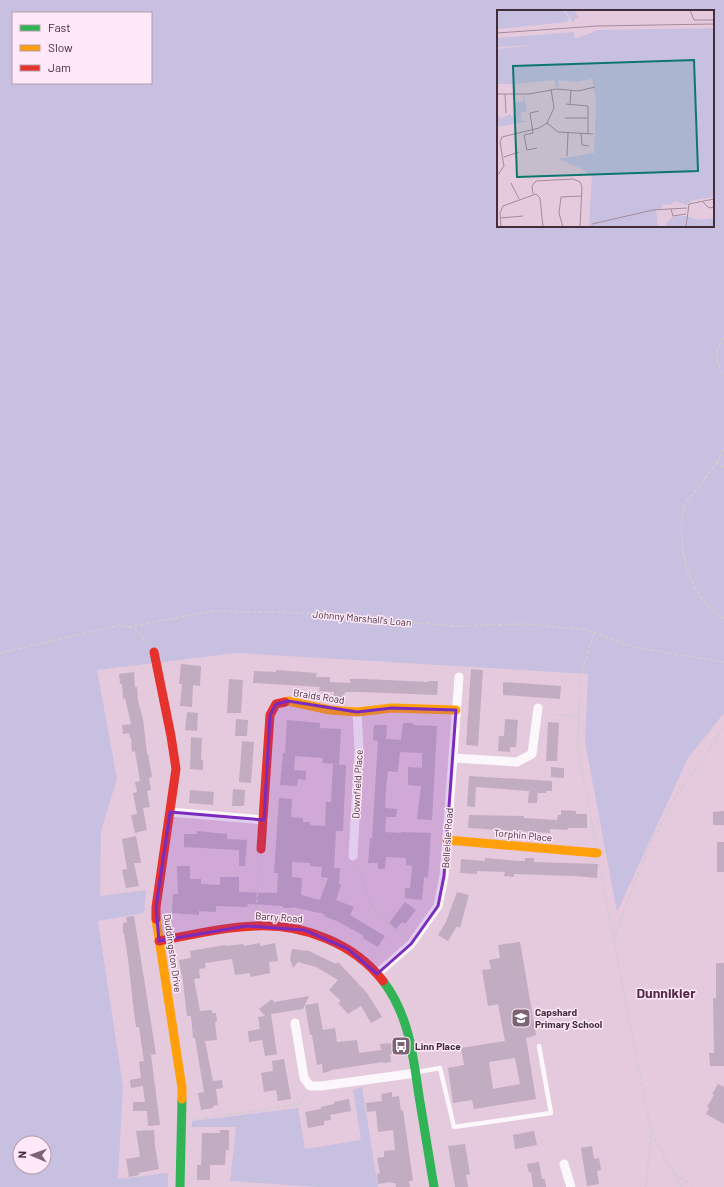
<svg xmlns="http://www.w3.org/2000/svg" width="724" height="1187" font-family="Barlow,sans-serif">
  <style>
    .green { fill: #c8c0e1; fill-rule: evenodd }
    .building { fill: #c2acc2; fill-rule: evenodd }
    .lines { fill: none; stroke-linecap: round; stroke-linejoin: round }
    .path { stroke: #d3ccd1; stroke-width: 1.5; stroke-dasharray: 4 2; stroke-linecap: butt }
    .lane { stroke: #fbf7fa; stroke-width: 4.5 }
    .street { stroke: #fbf7fa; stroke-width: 9 }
    .fast { stroke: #30b455; stroke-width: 9 }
    .slow { stroke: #ff9f0a; stroke-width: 9 }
    .jam { stroke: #e5322d; stroke-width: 9 }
    .marked { fill: #7b2cbf; fill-opacity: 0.2; stroke: #7b2cbf; stroke-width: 3; stroke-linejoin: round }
    .labels { text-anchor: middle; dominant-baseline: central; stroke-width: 3; stroke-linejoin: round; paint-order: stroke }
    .street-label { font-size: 10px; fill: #422d3b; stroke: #ffe8f7 }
    .poi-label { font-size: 10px; font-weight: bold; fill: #422d3b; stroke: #ffe8f7; text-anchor: start }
    .district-label { font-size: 14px; font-weight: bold; fill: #552a4a; stroke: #ffe8f7 }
    .inset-road { fill: none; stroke: #a48b9c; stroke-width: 1 }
    .view { fill: #0f766e; fill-opacity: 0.15; stroke: #0f766e; stroke-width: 2 }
    .inset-edge { fill: none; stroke: #422d3b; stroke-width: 2 }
  </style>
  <rect width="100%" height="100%" fill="#e5c9dc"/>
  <g class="green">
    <path d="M0,0H724V713L688,758L617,912L585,742L588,674L236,653L97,670L117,779L101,831L100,896L146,890L144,913L98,921L123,1087L118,1179L168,1173V1187H0ZM498,11H713V226H498ZM13,13H151V83H13ZM20,1143H44V1167H20Z"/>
    <path d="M362,1087L378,1187H318L230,1181L236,1127H192V1121L298,1108L305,1149L361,1140L353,1090Z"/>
  </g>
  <g class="building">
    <path d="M181,664L201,666L200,686L193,685L192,707L180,706L182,684H179Z"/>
    <path d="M471,669L483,670L478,746L466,745Z"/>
    <path d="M276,670L317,673L316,677H330V682L350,683V679H365L428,682V681H438L437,695L360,692H345L344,697H334V692L319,691L320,687L253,683L254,671L276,672Z"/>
    <path d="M134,672L135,687H137L138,701L143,719L147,754H148L152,777L149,778L151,790L147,791L150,807L143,808L147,830L135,833L131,815L137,814L133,793L137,792L135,782L140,781L135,751L132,752L131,738H130L129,733L123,734L122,725L131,724L125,698L123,699L122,684H120L119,674Z"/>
    <path d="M229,679L243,680L241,713H227Z"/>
    <path d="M503,682L561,686L560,699L503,695Z"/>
    <path d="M187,712L198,713L197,731L185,730Z"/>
    <path d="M236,719L248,720L247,736H235Z"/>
    <path d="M505,719L518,720L516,747H510V752L498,751L499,736H504Z"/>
    <path d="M287,720L320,723V728L341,729L339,764L322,763L323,758L295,756L294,770L306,771V780L298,779L297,786L280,785L283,753H285Z"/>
    <path d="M548,722L559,723L557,761H546Z"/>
    <path d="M403,723H413V725L437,726L432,820L417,819L421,786L408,785V767L422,768V753L400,752L398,772L388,771L386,788L385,808L397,809L396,817H386L385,832L401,833V832L431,833L428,878L424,877L422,900L405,898V888H410L412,866L406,865V858L386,857L385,869H378V863H368L370,838L372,839L378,741L373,740L374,725H387L386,739L401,740Z"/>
    <path d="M191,737L202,738L201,760H203V770L190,769Z"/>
    <path d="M242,741L254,742L251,783L239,782Z"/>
    <path d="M333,764L346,765L343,831H336L334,868H340L339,884L341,885L336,900L354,907L350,915L385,936L378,947L363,938L364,936L339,922L324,916V914L292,907V908H283V906L248,904L247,907L216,906V912L199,911V915L172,913L173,894H178L177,866H190V879H201V884L220,885V877H239V892L277,893L278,873H274L279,798L292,799L291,817L303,818V822H310V825L325,826L326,802H331ZM292,862L310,863V866L322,867L321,877L328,878L320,900L301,895L302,878L292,877Z"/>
    <path d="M551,767L564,768V778L551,777Z"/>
    <path d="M469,776L552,781V791H546V793H538L537,803H528L529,791L476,787L475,807L467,806Z"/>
    <path d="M233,789L245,790L244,806H232Z"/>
    <path d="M190,790L214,792L213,805L189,803Z"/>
    <path d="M561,810L576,811V814H587V828H568L567,830L550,829V833L468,828L469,815L524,816V818L557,820L558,815H561Z"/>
    <path d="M724,811V825H713V812Z"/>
    <path d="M197,831L227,834V839L247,840L245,866H239V850L184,847V834H197Z"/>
    <path d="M136,836L141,863H134L139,886L126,888L122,870L127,869L122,839Z"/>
    <rect x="717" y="842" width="7" height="30"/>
    <path d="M485,858L520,861H525V858H534V862L598,864L597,878L574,876L514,874V877L504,876L505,872L477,871V874L460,873L461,859L485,861Z"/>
    <path d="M457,892L469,895L460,928L457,926L448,941L438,935L446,922Z"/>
    <path d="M405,902L416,910L405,924L402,922L396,929L389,923Z"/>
    <path d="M134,916L156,1054L151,1055L160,1125L148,1126L147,1111H133V1102H145L143,1086L131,1088L130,1080L141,1078L139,1062L144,1061L139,1027H136L134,1012L128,959L124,933H123V923L127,922L126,917Z"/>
    <path d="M520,942L536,1035L526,1038L536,1099L474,1109L472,1100L453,1103L448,1068L464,1065L461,1048L505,1041L498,1004L488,1006L482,970L491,969L489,960L500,958L498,945ZM515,1058L520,1084L493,1089L489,1062Z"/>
    <path d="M260,943V946L275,943L278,961L269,962L270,973L250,977V973L235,975L232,959L205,963L206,968L199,969L200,978L194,979L200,1011L212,1010V1013H216L217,1021L215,1022L217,1040L205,1041L213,1081L222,1080L223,1088L216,1089L218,1105L213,1106V1108L201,1110L198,1093L204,1092L195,1038H193L191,1016H187L182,974H181L179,960L191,958L190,951L225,945V946L243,944L244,946Z"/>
    <path d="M292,949L307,951V950L336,964L338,962L367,993L382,1017L371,1023L361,1006L348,1014L338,1003L341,1001L329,990L338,980L316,967L298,962L293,968L290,959Z"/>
    <path d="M716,963H724V1066H710L709,1053H714L713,998H716Z"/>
    <path d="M309,996L303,1009L271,1014L277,1054L265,1056L262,1040L249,1042L248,1031L260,1029L258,1017L265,1016L259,1009L272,999L274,1002Z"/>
    <path d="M318,1003L323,1030L335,1028L337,1042L357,1040L359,1053L381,1050L380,1044L393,1043L394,1053L390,1054L391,1062L383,1063V1062L331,1070V1071L323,1073L322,1064L317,1065L312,1035H310L305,1005Z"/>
    <path d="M284,1059L291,1099L278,1101L276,1090L264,1092L261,1073L273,1071L272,1061Z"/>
    <path d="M718,1084L724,1087V1124L706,1114L709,1108L707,1107L714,1095L712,1094Z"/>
    <path d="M392,1092V1097L399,1096L401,1111L403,1110L413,1181H409L410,1187H396L395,1183H391V1182L378,1184L377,1174L380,1173L377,1158L384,1157V1151L395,1150L393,1130L378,1132L376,1111L367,1112L366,1103L382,1101L381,1094Z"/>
    <path d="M349,1099L351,1111L330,1115L331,1120L324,1121V1125L308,1128L305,1112L321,1109V1107L334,1104V1102Z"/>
    <path d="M154,1130L155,1146L159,1169L139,1173V1175L129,1177L126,1159L140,1157L136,1131Z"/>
    <path d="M220,1130H229V1150H226L225,1165H210V1180H197V1165H201L202,1133H220Z"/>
    <path d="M534,1131L537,1145L515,1149L513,1135Z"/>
    <path d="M465,1144L470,1174L466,1175L468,1187H455L448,1146Z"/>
    <path d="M592,1146L594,1159L599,1158L601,1170L597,1171L599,1184L587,1186L581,1148Z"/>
    <path d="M539,1162L542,1179H545L546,1187H533L531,1172L529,1173L527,1164Z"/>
  </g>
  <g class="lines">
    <g class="path">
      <path d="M724,337L716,352L719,367L724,376"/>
      <path d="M717,463L724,449"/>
      <path d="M724,467L717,463L684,505C676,543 687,598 724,618"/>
      <path d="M128,627L212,611L307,613L453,626L525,624L587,630L633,647L724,662"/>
      <path d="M594,633L580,679L578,749L596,843"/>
      <path d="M0,653L120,625L135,629L148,644"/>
      <path d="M547,714L579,716"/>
      <path d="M356,864L373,908L404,937"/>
      <path d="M599,864L651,1132L646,1187"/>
      <path d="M256,915L260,859"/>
      <path d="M614,938L649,846L678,793L707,753L724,726"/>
      <path d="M193,1120L299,1104L306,1093"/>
      <path d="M651,1132L681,1187"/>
      <path d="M674,1174L694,1187"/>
    </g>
    <path class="lane" d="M418,1072L440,1068L454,1127L551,1113L539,1046"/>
    <g class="street">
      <path d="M453,758L517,762L532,754L538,708"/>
      <path d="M170,812L264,820"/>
      <path d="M353,856L359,750L357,712"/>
      <path d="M377,974L411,944L438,906L444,876L459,677"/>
      <path d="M295,1023L304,1078L310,1086H321L416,1073"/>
      <path d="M564,1164L571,1187"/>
    </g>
    <g class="fast">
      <path d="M383,981C409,1015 413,1055 419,1096C424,1127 429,1157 434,1187"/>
      <path d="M180,1187L182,1099"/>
    </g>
    <g class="slow">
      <path d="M285,702L288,701L330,710L357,712L392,708L456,710"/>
      <path d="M447,840L597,853"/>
      <path d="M156,919L182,1088V1099"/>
    </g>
    <g class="jam">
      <path d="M154,652L171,736L176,769L156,907V919"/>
      <path d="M261,849L270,715L276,704L285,702"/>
      <path d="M159,941C191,935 223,927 256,926C303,924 354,943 383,981"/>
    </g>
  </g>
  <path class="marked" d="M288,701L357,712L392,708L456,710L444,876L438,906L411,944L377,974L348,949L304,930L246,926L159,941L156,907L170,812L264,820L270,715L276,704Z"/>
  <defs>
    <symbol id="school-square" viewBox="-11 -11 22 22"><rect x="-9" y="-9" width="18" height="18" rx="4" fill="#7b6473" stroke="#ffe8f7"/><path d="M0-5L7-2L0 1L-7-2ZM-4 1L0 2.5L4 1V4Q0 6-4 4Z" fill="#fff"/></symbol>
    <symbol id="bus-square" viewBox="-11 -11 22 22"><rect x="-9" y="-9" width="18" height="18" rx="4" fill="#7b6473" stroke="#ffe8f7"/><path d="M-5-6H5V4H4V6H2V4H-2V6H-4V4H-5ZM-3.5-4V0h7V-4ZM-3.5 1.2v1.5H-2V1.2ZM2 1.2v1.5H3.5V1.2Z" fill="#fff"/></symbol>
  </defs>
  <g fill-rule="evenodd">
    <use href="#school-square" x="510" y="1007" width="22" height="22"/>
    <use href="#bus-square" x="390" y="1035" width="22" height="22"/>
  </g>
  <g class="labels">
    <g class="street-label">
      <text transform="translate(362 618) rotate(5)">Johnny Marshall's Loan</text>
      <text transform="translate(319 696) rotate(9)">Braids Road</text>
      <text transform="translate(357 784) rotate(-87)">Downfield Place</text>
      <text transform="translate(523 835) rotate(5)">Torphin Place</text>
      <text transform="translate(447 838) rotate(-86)">Belleisle Road</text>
      <text transform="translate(279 917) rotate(4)">Barry Road</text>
      <text transform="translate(173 953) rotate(82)">Duddingston Drive</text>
    </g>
    <g class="poi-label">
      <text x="535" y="1012">Capshard<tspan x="535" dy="12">Primary School</tspan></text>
      <text x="415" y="1046">Linn Place</text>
    </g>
    <g class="district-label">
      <text x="666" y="992">Dunnikier</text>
    </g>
  </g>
  <g transform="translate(497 10)">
    <rect width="217" height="217" fill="#e5c9dc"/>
    <path d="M0,0H66L72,8L70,12L0,19ZM68,0H77L82,7L77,10L76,13ZM217,18V187L195,190L189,195L179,191L173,195L166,194L164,199H159L161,217H83H92L95,167L85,159L61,149L97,143L99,90L95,69L79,72L61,70L62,77H59L57,70L18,74L19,82H16V74H0V39L38,35L0,37V28L77,22L78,29L101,20ZM27,85L30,101L23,103L25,111H33L0,117V103L3,109L12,104L17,107L18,92H26ZM189,206L201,210L217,208V217H167L175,207Z" fill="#c8c0e1"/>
    <path class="inset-road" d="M193,0L197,10H217M0,23L100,16L217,14M0,84H32L60,79L81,81L98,77M8,84L9,103M69,94L91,96V124M73,95L74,80M68,108H90M50,113L61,122L96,124M84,123L85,135L92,136M40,138L30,140L27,125L36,123L33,103L42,101M70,146L71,123M7,147L22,142M0,166L7,156L3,132L5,127L42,118L50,113L57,98L54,79M14,173L22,189M36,184L35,176L39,171L76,169L83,172L85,177L83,217M206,192L212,198L217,197M174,199L176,206L189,204M3,208L26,206M95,214L156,200L190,198M4,217L3,203L6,196L39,184L43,188L46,217M66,217L62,203L64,187L84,186M189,217L192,194L217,189"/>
    <path class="view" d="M197,50L201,161L20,167L16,56Z"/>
    <rect width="217" height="217" class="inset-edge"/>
  </g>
  <rect x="12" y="12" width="140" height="72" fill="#ffe8f7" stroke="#b39dac"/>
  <rect x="20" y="25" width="20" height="6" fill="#30b455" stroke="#b39dac"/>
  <text x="48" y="32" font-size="12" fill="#422d3b">Fast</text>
  <rect x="20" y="45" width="20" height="6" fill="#ff9f0a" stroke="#b39dac"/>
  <text x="48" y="52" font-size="12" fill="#422d3b">Slow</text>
  <rect x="20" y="65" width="20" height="6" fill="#e5322d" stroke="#b39dac"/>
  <text x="48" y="72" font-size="12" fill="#422d3b">Jam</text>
  <g transform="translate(32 1155) rotate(272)"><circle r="19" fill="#ffe8f7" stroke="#b39dac"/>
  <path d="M0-3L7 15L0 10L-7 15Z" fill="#7b6473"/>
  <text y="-6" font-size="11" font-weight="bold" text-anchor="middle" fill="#422d3b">N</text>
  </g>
</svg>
